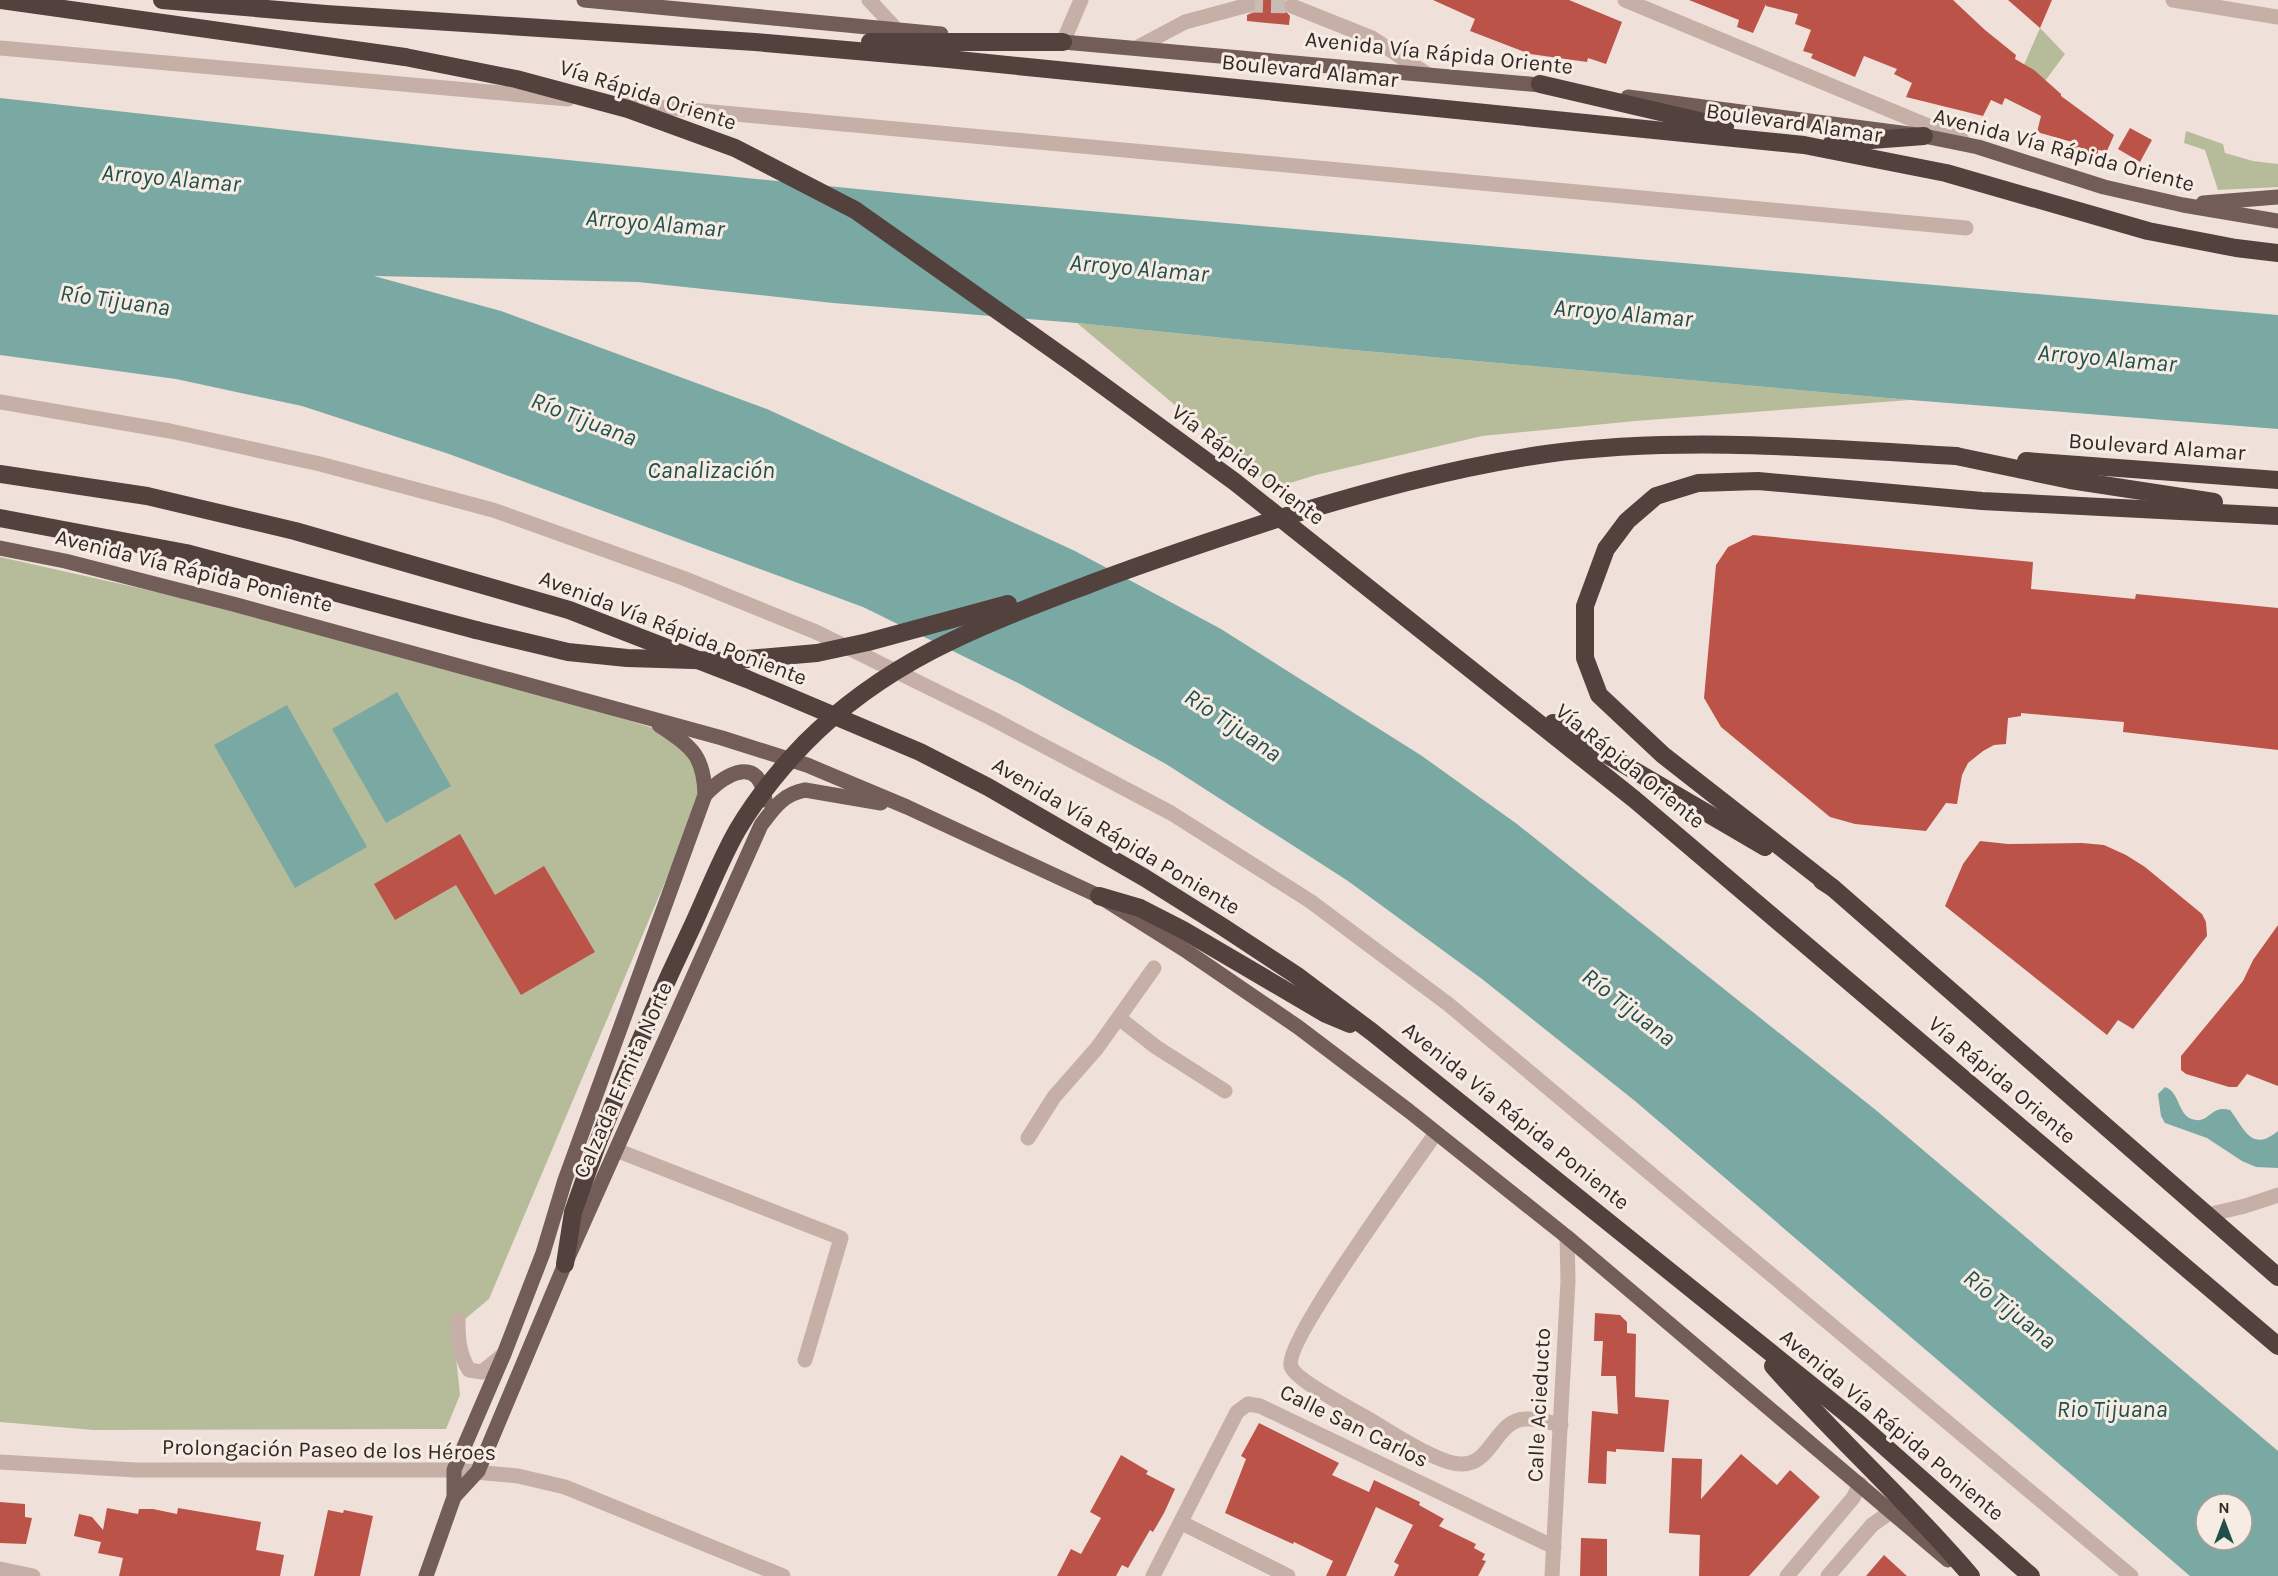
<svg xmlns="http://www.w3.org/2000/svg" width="2278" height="1576" font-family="Karla,sans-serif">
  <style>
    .green { fill: #b6bc9a }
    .water { fill: #7aa9a4; fill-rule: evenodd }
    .building { fill: #bc5349 }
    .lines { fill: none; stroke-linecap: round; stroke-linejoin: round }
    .minor-tunnel { stroke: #c9bcb5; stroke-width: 15; stroke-dasharray: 15 8; stroke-linecap: butt }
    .minor { stroke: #c6afa6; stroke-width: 15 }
    .major { stroke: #735d58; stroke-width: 15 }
    .highway { stroke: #53413e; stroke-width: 18 }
    .highway-bridge { stroke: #53413e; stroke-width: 18 }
    .labels { text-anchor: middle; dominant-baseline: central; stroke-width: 6; stroke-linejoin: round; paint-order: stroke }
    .street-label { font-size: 22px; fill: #322826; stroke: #f7ece4 }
    .water-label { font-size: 24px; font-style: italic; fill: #1f504c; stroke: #f7ece4 }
  </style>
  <rect width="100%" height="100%" fill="#efe1d9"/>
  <g class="green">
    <path d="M2040,28L2065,54L2045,81L2023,67Z"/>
    <path d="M2186,131L2223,144L2225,153L2253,161L2278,164V187L2218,190L2205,150L2184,143Z"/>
    <path d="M1077,323L1243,340L1910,400L1635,421L1482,436L1316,475L1274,488Z"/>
    <path d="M0,557L206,603L567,701L650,727L673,738L690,752L703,792L489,1299L453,1329L460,1395L446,1429L93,1430L0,1422Z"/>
  </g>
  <g class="water">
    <path d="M0,98L457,149L998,203L2278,315V429L1910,400L1243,340L1077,323L833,303L638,282L374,276L501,311L767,409L1075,551L1221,629L1422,756L1517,824L1877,1111L2278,1451V1576H2190L1635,1101L1482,979L1348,881L1166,764L1020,684L863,607L449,454L302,406L176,379L0,355ZM2206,1504H2242V1540H2206Z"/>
    <path d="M397,692L451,786L386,823L332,729Z"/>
    <path d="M287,705L367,847L295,888L214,745Z"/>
    <path d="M2165,1087C2181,1092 2177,1118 2196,1120C2210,1122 2211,1105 2230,1110C2245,1129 2251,1153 2278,1131V1168L2256,1167L2242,1161L2207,1138L2165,1123L2161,1116L2158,1094Z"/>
  </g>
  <g class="building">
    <path d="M1256,0H1285L1283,8L1290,16L1289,25L1247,21V15L1254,12L1257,8Z"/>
    <path d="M1433,0H1569L1622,22L1606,64L1588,58L1587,62L1530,54L1470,31L1475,19Z"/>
    <path d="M1689,0H1953L1985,30L2016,55L2015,59L2034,70L2061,94V96L2114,135L2107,151L2098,150V160L2070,152L2072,142L2037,132L2041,116L2005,98L2002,105L1991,100L1983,116L1906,97L1912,83L1894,74L1897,69L1864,56L1855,77L1811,58L1813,54L1803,51L1811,30L1795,24L1798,14L1766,6V4L1753,33L1737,27L1739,20Z"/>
    <path d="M2008,0H2052L2040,28Z"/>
    <path d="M2130,128L2152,140L2140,162L2118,149Z"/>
    <path d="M1753,535L2033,562L2031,589L2135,599L2136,594L2278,608V750L2123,732L2124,722L2021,713V716L2008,718L2006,744L1994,745L1983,751L1968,763L1962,775L1957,804L1946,803L1926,831L1855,824L1830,817L1721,727L1704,698L1716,565L1728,547Z"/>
    <path d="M460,834L495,895L544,866L595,952L521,995L456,885L395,920L374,884Z"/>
    <path d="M1980,841L2008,844L2082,843L2104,845L2126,855L2145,867L2202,914L2206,922L2207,936L2133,1029L2118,1020L2107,1035L1945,906L1963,864Z"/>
    <path d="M2278,925V1086L2247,1074L2237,1087H2229L2186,1074L2181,1070V1056L2243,981L2253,960Z"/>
    <path d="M1595,1313L1620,1315L1627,1322V1333L1636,1334L1635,1397L1669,1400L1664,1452L1616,1449V1452L1607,1451L1606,1484L1588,1483L1592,1411L1618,1414L1616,1376H1601L1603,1341H1594Z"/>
    <path d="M1259,1423L1339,1463L1332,1475L1369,1492L1374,1480L1420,1502L1419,1505L1444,1519L1439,1526L1476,1544L1474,1548L1485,1554L1482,1560L1486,1561L1478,1576H1394L1399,1565L1394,1562L1413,1525L1376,1507L1346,1576H1326L1333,1561L1294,1542L1293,1544L1225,1513L1246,1459L1241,1456Z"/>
    <path d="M1741,1454L1777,1485L1790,1470L1820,1497L1749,1576H1699L1700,1535L1669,1533L1672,1458L1702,1459L1701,1499Z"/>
    <path d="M1121,1455L1148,1471L1146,1474L1175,1489L1164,1513L1153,1532L1150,1530L1128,1568L1122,1565L1116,1576H1057L1071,1549L1081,1554L1101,1518L1090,1512Z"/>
    <path d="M0,1502L25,1504V1517L32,1518L26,1544L0,1543Z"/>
    <path d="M107,1508L138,1514L139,1509H153L177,1514L178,1508L261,1522L256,1550L284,1555L280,1576H119L123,1558L98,1553L101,1542L74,1536L79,1514L92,1517L103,1530Z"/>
    <path d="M328,1510L343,1513L344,1510L373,1516L360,1576H314Z"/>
    <path d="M1581,1538L1607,1539V1576H1580Z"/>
    <path d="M1884,1555L1907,1576H1866Z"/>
  </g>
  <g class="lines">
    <path class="minor-tunnel" d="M1248,5L1292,6"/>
    <g class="minor">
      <path d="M869,0L898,31"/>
      <path d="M1625,0L1962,140"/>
      <path d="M2173,0L2278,17"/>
      <path d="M1292,6L1372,38L1427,74"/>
      <path d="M1063,42L1081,0"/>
      <path d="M1138,47L1185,22L1248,5"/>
      <path d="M0,48L568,99"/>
      <path d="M627,104L1966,228"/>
      <path d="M0,402L170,431L320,464L493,510L683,578L816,632L991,718L1171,813L1310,901L1448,1004L2131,1576"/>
      <path d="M1119,1018L1156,1047L1225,1091"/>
      <path d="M1436,1133C1415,1163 1284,1342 1291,1366C1294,1379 1351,1409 1365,1417C1387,1429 1438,1465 1462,1464C1492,1464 1496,1420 1525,1419C1537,1418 1549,1422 1561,1425"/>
      <path d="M1028,1138L1054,1097L1097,1048L1154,968"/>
      <path d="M616,1150L841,1238L805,1360"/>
      <path d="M2207,1215L2245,1206L2278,1195"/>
      <path d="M458,1320C458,1339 459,1354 469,1370L482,1372L504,1354"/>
      <path d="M0,1462L135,1470H454L518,1476L565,1487L783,1576"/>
      <path d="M1182,1523L1288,1576"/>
      <path d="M0,1569L33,1576"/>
      <path d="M1153,1576L1237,1412L1248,1404L1260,1406L1554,1547"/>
      <path d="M1552,1576L1568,1281L1567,1237"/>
      <path d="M1787,1576L1853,1498L1860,1484"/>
      <path d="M1828,1576L1872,1525L1892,1511"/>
    </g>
    <g class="major">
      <path d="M584,0L941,34"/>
      <path d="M1052,41L1551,86"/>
      <path d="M1628,97L1924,136L1978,147L2104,187L2183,205L2278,221"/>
      <path d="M2203,203L2278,197"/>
      <path d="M0,548L65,561L233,604L722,738L807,765L907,807L1099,896L1188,952L1298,1027L1409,1111L1567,1237L1948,1560"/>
      <path d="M705,795C726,773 760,754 765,800"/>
      <path d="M454,1497L478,1471L565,1264L761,825C774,808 783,794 805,790L881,803"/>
      <path d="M426,1576L454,1497V1470L504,1354L543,1253L565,1180L705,795C704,754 691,747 659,725"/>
    </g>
    <g class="highway">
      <path d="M0,0L405,57"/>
      <path d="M162,0L326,14L755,42L948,59L1804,145L1946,173L2148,231L2236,248L2278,253"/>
      <path d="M870,42H1063"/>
      <path d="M1540,84L1725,127"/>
      <path d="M1832,143L1924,136"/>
      <path d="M1079,368L1235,482L1634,799L2278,1346"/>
      <path d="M1956,456L2070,480L2214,502"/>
      <path d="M2026,461L2278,480"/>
      <path d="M0,474L147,496L295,531L569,610L747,679L920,752L988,787L1145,878L1223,927L1296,975L1372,1032L1857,1422L2031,1576"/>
      <path d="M0,518L186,553L476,630"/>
      <path d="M1553,723L1765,847"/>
      <path d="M1822,881L1833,888L2278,1277"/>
      <path d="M1833,888L1663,755L1599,695L1585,658V606L1606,549L1627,521L1656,496L1698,483L1758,481L1982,501L2278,516"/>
      <path d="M1099,896L1140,908L1183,930L1326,1014L1350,1024"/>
      <path d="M565,1264L573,1212L598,1142"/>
      <path d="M1773,1366C1837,1438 1909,1503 1971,1576"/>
    </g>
    <g class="highway-bridge">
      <path d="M405,57L516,79L628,109L735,148L855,210L1079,368"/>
      <path d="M476,630L568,652L627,658L725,661L817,653L868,642L1008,604"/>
      <path d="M598,1142C627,1069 658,998 692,927C707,895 720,860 738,829C756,799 781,768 805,743C890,657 986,624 1095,582C1155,559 1216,539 1277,519C1366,492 1454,467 1546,454C1681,436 1820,448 1956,456"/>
    </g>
  </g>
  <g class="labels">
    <g class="street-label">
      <text transform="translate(1439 53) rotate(6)">Avenida Vía Rápida Oriente</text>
      <text transform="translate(1310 71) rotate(6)">Boulevard Alamar</text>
      <text transform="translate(648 95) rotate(18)">Vía Rápida Oriente</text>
      <text transform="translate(1794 123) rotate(8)">Boulevard Alamar</text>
      <text transform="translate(2064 150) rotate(15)">Avenida Vía Rápida Oriente</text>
      <text transform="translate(2157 447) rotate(4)">Boulevard Alamar</text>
      <text transform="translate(1248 465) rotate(37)">Vía Rápida Oriente</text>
      <text transform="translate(194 571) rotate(14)">Avenida Vía Rápida Poniente</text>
      <text transform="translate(673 628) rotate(21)">Avenida Vía Rápida Poniente</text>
      <text transform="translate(1630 766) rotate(39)">Vía Rápida Oriente</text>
      <text transform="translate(1116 836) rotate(31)">Avenida Vía Rápida Poniente</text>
      <text transform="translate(623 1080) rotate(-66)">Calzada Ermita Norte</text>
      <text transform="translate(2002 1080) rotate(40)">Vía Rápida Oriente</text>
      <text transform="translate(1516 1116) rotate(39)">Avenida Vía Rápida Poniente</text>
      <text transform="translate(1539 1405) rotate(-87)">Calle Acieducto</text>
      <text transform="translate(1892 1425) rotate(40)">Avenida Vía Rápida Poniente</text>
      <text transform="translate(1354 1426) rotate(26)">Calle San Carlos</text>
      <text transform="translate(329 1450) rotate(1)">Prolongación Paseo de los Héroes</text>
    </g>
    <g class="water-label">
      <text transform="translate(171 178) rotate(5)">Arroyo Alamar</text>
      <text transform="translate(655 223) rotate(5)">Arroyo Alamar</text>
      <text transform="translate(1139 268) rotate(5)">Arroyo Alamar</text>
      <text transform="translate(115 300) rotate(8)">Río Tijuana</text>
      <text transform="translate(1623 313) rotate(5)">Arroyo Alamar</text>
      <text transform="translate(2107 358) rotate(5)">Arroyo Alamar</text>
      <text transform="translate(584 419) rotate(21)">Río Tijuana</text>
      <text x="711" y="470">Canalización</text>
      <text transform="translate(1233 725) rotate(34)">Río Tijuana</text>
      <text transform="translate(1629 1007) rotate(38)">Río Tijuana</text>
      <text transform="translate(2010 1309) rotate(39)">Río Tijuana</text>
      <text x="2112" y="1409">Rio Tijuana</text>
    </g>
  </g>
  <g transform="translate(2224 1522)"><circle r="28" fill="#f7ece4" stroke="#a89e98" stroke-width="1.5"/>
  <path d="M0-4.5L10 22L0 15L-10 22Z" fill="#1f504c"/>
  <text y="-9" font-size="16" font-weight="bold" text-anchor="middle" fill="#322826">N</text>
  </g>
</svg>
